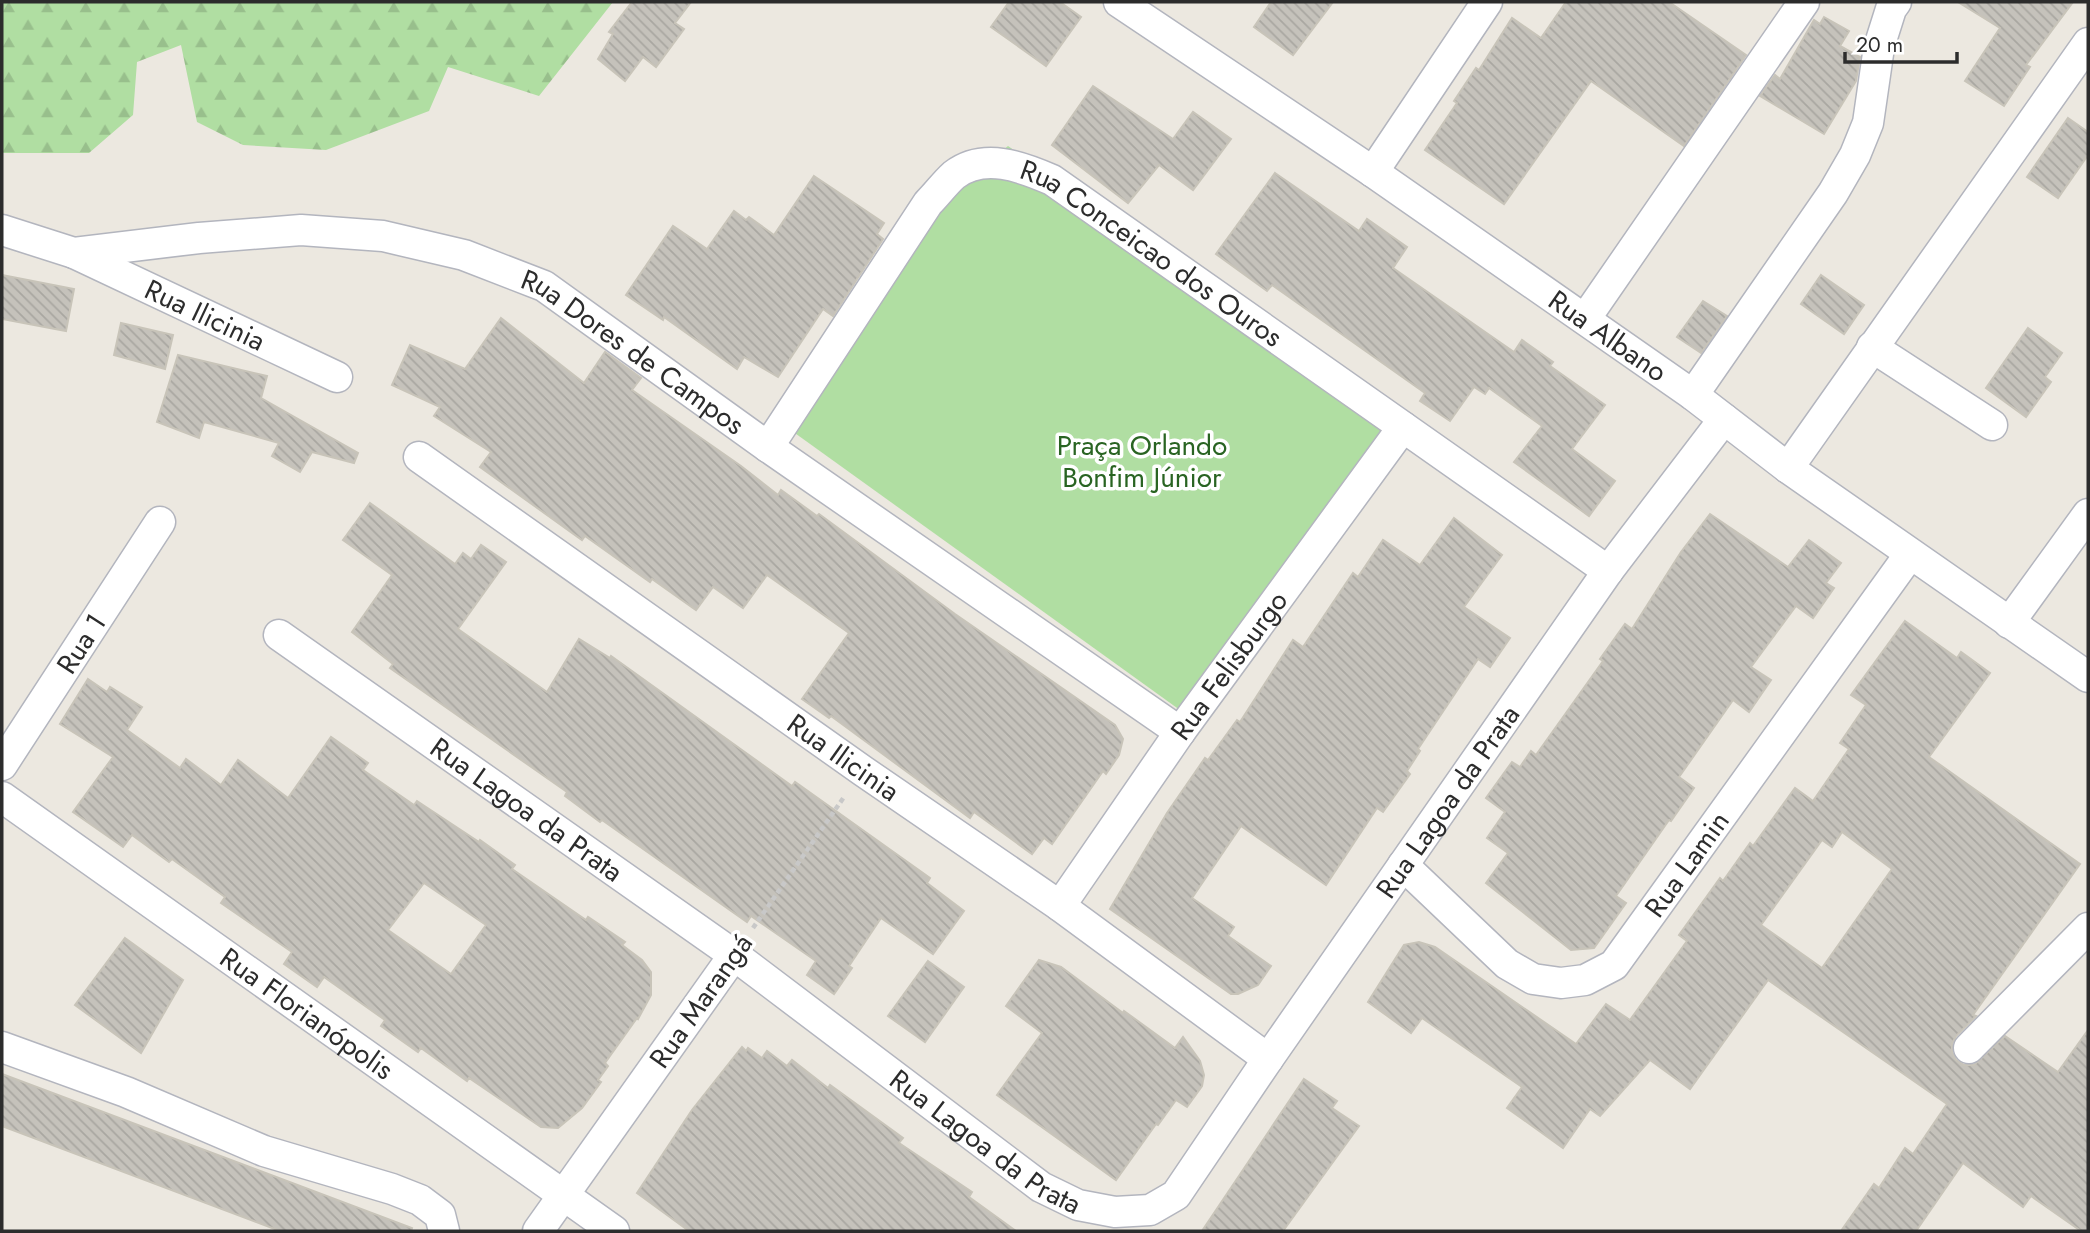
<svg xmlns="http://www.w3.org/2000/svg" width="2090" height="1233" font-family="Jost,sans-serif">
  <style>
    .forest { fill: url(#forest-firs) }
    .park { fill: #b0dea2 }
    .building { fill: url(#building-back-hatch); stroke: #c8c4b9; stroke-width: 2; fill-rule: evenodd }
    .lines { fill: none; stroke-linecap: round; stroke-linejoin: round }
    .minor-casing { stroke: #b3b5be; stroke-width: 33 }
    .path { stroke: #c8c8c8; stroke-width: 4.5; stroke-dasharray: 5 3.5; stroke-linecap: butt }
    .minor { stroke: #fff; stroke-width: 30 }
    .labels { text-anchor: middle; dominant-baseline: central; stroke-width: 7; stroke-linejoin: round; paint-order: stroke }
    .street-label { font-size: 28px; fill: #2c2c2c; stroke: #fff }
    .park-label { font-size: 28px; fill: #296422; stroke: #fff }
  </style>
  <defs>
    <pattern id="forest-firs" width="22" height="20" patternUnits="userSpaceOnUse" patternTransform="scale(1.75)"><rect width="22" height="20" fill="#b0dea2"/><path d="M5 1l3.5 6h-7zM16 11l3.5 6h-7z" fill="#98bf8c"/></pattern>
    <pattern id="building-back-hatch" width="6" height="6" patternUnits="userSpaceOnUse" patternTransform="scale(1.75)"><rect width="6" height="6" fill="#c5c2bb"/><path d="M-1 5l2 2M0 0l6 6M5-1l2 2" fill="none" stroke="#a9a7a1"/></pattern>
  </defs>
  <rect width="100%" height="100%" fill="#ece8e0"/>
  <path class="forest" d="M2,2H613L539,96L448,67L429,111L326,150L243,145L197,122L181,45L137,62L133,115L89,153H2Z"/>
  <path class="park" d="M1008,146L1403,427L1191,718L792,431L950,193Z"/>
  <g class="building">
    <path d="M632,2H691L675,23L684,29L656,67L643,57L625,81L598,59L613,34L609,32Z"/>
    <path d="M1009,2H1060L1081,17L1046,66L991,27Z"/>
    <path d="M1271,2H1333L1293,55L1254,27Z"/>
    <path d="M1566,2H1669L1746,55L1684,146L1591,81L1504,204L1425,150L1457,103L1454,101L1476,68L1479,70L1512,18L1541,38Z"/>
    <path d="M1958,2H2073L2026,65L2030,67L2004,106L1965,81L2000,28Z"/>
    <path d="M1824,17L1849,31L1840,46L1860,57L1856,81L1824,134L1760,96L1775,75L1780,79L1814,20L1820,24Z"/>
    <path d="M1093,86L1173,139L1193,112L1231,139L1193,190L1159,165L1128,203L1052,145Z"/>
    <path d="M2068,118L2088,132V155L2058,198L2027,177Z"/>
    <path d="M1275,173L1359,231L1367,219L1407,247L1393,268L1514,352L1522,340L1553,362L1550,366L1605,405L1572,449L1615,481L1589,516L1514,462L1542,426L1489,388L1485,394L1474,387L1450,421L1420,401L1425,393L1272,285L1267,291L1216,254Z"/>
    <path d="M814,176L884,223L877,234L883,239L833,316L823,309L778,377L744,357L737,369L664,317L663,320L626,295L673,226L707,249L734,211L746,220L749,217L774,235Z"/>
    <path d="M2,275L74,289L66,331L2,319Z"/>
    <path d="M1821,275L1864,305L1844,334L1801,304Z"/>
    <path d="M1703,301L1727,316L1701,353L1677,337Z"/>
    <path d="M501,318L584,383L605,352L641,378L632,390L741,466L778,495L781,490L817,516L819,514L955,614L1115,725L1123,739L1119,755L1106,774L1103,771L1052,844L1044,838L1032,854L974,812L970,818L831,716L829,718L802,699L849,633L767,575L743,608L713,587L696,610L652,579L650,582L585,536L582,540L480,467L491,452L434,416L440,407L392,385L410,345L465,369Z"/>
    <path d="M121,323L173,335L165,369L114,355Z"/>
    <path d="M2028,328L2062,353L2045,377L2051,382L2026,417L1986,388Z"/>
    <path d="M178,355L267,376L261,398L358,453L354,463L312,452L300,472L272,456L279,443L204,422L199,438L157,422Z"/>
    <path d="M370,503L455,564L463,553L471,559L481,545L506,562L458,629L547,692L579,639L610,658L611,656L792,786L795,782L930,878L927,883L964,911L933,954L881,918L849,966L852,968L834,994L807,975L816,961L751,916L747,922L602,820L600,822L565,796L567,792L390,668L393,664L352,632L392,575L343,540Z"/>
    <path d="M1710,514L1788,567L1809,540L1841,563L1826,583L1834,588L1813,618L1796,606L1751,667L1771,680L1749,712L1733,700L1679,777L1694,788L1671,821L1669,820L1616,896L1626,903L1594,948L1571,950L1486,883L1508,853L1487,838L1505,812L1486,798L1512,762L1520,767L1531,751L1536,755L1603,661L1600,659L1625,624L1632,629L1681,552Z"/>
    <path d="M1454,518L1502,555L1464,607L1510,638L1490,667L1478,659L1418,749L1420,751L1407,771L1410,774L1383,812L1377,808L1326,885L1241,826L1192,898L1234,927L1228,936L1271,966L1258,985L1238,994H1231L1110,909L1167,813L1205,758L1208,760L1237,720L1240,722L1293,640L1303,647L1353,573L1358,577L1383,540L1420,565Z"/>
    <path d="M1905,621L1957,658L1961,652L1990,673L1929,757L2080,864L1973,1015L1976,1016L1956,1036L1952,1044V1052L1956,1060L1964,1065H1974L2005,1036L2058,1072L2088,1030V1231H2081L2031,1196L2023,1207L1963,1163L1916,1231H1841L1874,1184L1879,1188L1905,1148L1913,1154L1947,1104L1768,980L1690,1089L1650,1060L1600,1116L1590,1109L1563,1148L1507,1108L1522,1087L1422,1018L1411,1033L1368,1002L1404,945L1419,942L1435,947L1576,1044L1606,1004L1630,1020L1687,941L1679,935L1720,878L1723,881L1750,843L1753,846L1795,788L1813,801L1849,749L1840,743L1866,705L1851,695ZM1842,832L1892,869L1822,968L1761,925L1822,840L1832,847Z"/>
    <path d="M88,679L107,692L110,687L142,707L127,730L180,768L186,759L221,785L238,760L288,798L331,737L368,763L363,770L414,805L417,801L479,842L480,840L515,865L512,869L586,920L588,917L625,942L622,945L642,960L651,972V995L638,1019L637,1018L605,1063L608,1066L598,1080L601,1082L582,1108L558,1128L541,1127L469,1078L467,1081L421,1048L418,1052L381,1026L385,1020L324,977L317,987L284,964L292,952L221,903L225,897L172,859L169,862L132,835L123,847L73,812L113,757L60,724ZM424,883L486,925L451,974L388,930Z"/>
    <path d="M125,938L183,980L141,1053L75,1005Z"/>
    <path d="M1039,960L1061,967L1123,1013L1124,1011L1175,1048L1183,1037L1200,1061L1204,1075L1202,1086L1187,1107L1176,1100L1158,1125L1156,1124L1116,1180L997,1095L1042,1033L1006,1006Z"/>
    <path d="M928,961L964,987L925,1042L888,1016Z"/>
    <path d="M742,1047L746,1051L748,1048L762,1058L767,1051L787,1066L792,1060L828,1088L830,1085L903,1138L899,1143L972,1192L969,1197L1016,1231H689L637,1193L692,1110Z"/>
    <path d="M2,1074L412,1228L411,1231H280L2,1126Z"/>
    <path d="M1304,1079L1337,1101L1332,1108L1359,1126L1283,1231H1202Z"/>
  </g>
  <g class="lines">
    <defs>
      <g id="minor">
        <path id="s1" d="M1119,2L1373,172L1693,395L1788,468L2088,677"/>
        <path d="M1373,172L1487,2"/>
        <path id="s2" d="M2,230L74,253L199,238L301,230L383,236L464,255L544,286L768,447L1180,732"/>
        <path id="s3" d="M74,253L337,377"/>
        <path d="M1585,319L1804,2"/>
        <path d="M1872,347L1992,425"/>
        <path d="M1693,395L1833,193L1855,155L1868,123L1879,47L1891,9L1896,2"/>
        <path id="s4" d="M768,447L928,203C937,194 945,183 954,175C984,152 1022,167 1052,180L1608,571"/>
        <path id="s5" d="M419,457L863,771L1060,906L1268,1059"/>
        <path d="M1788,468L2088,43"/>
        <path d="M2009,623L2088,514"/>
        <path id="s6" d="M279,635L734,955L1041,1187L1078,1205L1115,1212L1150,1210L1176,1195L1268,1059L1608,571L1724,419"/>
        <path id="s7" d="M2,765L160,522"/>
        <path id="s8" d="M2,797L614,1231"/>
        <path id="s9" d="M1403,865L1507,964L1533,979L1561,983L1585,980L1614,965L1910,554"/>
        <path id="s10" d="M1060,906L1180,732L1403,427"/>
        <path d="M2,1047L126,1092L264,1151L392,1189L420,1200L440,1215L444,1231"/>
        <path d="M1969,1048L2088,928"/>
        <path d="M538,1231L734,955"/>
      </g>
    </defs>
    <use href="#minor" class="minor-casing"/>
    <path class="path" d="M753,928L844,797"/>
    <use href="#minor" class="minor"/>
  </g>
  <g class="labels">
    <g class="street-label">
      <text stroke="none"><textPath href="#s4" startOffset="556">Rua Conceicao dos Ouros</textPath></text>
      <text stroke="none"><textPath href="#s3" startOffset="145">Rua Ilicinia</textPath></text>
      <text stroke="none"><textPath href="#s1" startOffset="592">Rua Albano</textPath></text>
      <text stroke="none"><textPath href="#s2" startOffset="665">Rua Dores de Campos</textPath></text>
      <text stroke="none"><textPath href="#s7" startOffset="145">Rua 1</textPath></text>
      <text stroke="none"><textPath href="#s10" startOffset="294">Rua Felisburgo</textPath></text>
      <text stroke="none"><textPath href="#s5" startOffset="520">Rua Ilicinia</textPath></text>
      <text stroke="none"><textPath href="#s6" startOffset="1563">Rua Lagoa da Prata</textPath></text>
      <text stroke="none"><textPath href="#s6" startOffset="303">Rua Lagoa da Prata</textPath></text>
      <text stroke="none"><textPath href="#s9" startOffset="383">Rua Lamin</textPath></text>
      <text transform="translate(701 1001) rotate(-55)">Rua Marangá</text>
      <text stroke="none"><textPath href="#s8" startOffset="374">Rua Florianópolis</textPath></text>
      <text stroke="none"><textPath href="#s6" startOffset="870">Rua Lagoa da Prata</textPath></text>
    </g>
    <g class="park-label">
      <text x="1142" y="445">Praça Orlando<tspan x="1142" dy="32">Bonfim Júnior</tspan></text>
    </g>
  </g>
  <rect width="2090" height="1233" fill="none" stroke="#2c2c2c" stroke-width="7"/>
  <path d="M1845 52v10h112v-10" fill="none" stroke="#2c2c2c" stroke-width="3.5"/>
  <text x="1856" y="52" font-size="21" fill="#2c2c2c" stroke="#ffffff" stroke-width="5" paint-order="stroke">20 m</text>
</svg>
